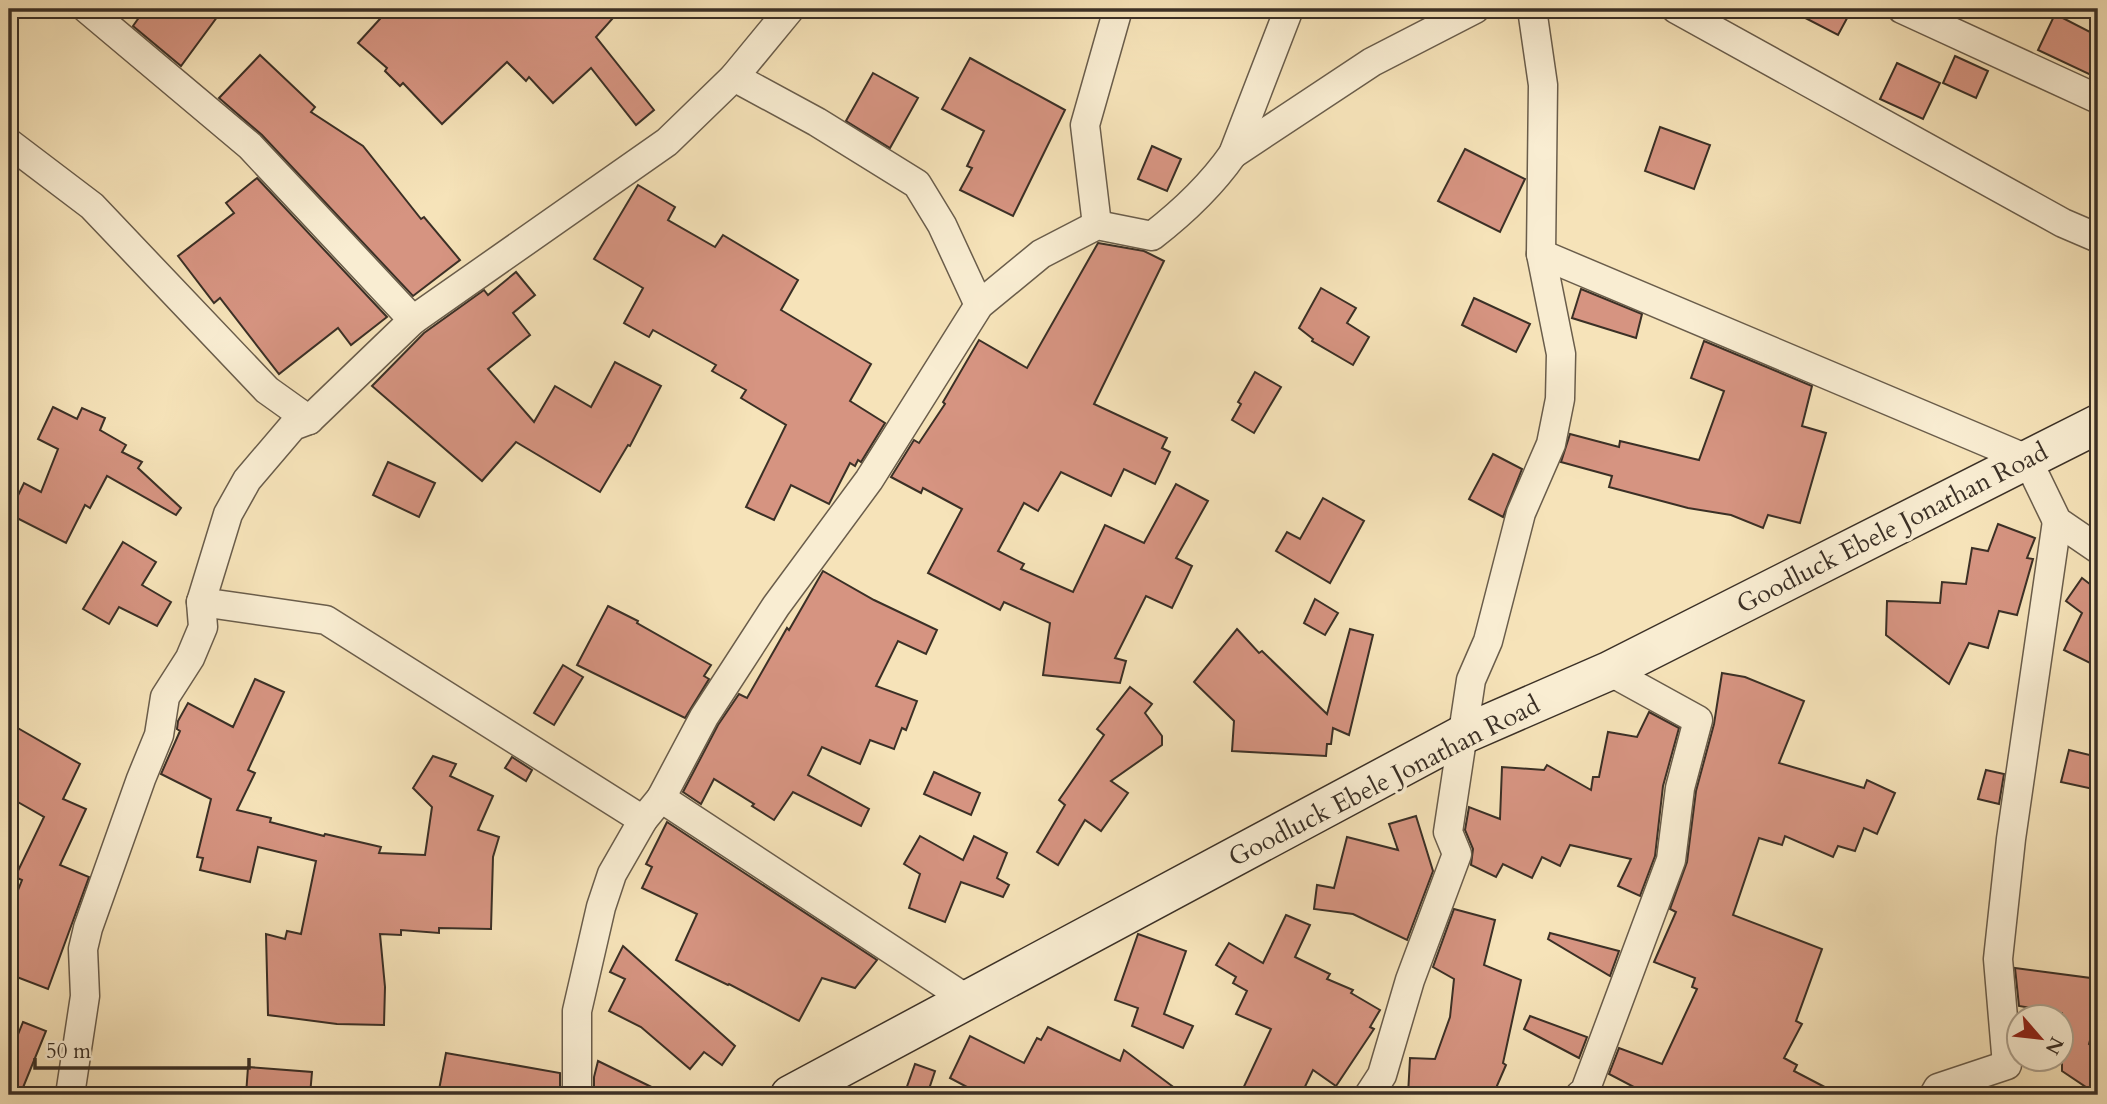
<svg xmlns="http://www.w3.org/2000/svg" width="2107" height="1104" font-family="Cardo,serif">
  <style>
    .building { fill: #d69481; stroke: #3b3026; stroke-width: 2 }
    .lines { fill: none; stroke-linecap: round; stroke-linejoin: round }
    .street-casing { stroke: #6a5d4b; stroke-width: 31 }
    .secondary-casing { stroke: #3b3026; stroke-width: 41 }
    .street { stroke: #f9edd2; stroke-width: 28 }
    .secondary { stroke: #f9edd2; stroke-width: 38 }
    .labels { text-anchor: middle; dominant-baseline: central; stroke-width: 7; stroke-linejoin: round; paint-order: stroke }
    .street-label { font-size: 26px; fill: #3b3026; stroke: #f9edd2 }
  </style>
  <rect width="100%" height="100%" fill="#f6e3b9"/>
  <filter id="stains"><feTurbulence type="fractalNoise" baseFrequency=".00286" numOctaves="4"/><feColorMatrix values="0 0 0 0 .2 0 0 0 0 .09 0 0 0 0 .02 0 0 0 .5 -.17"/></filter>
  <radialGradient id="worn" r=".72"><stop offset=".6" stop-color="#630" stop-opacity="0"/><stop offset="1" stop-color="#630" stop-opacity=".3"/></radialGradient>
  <g class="building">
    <path d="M145,9H223L181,66L133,26Z"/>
    <path d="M389,9H621L596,37L654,110L636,125L591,68L553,103L529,77L526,81L507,62L442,124L403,83L400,86L385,71L387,68L358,43Z"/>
    <path d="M1788,9H1852L1838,35Z"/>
    <path d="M2055,14L2098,36V58L2091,75L2038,50Z"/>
    <path d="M260,55L315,107L311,112L363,146L421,219L424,217L460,260L413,296L262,135L219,98Z"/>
    <path d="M1955,56L1988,71L1976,98L1943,83Z"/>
    <path d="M970,58L1065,110L1013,216L960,190L972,168L967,166L984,131L942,109Z"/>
    <path d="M1897,63L1940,83L1923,119L1880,99Z"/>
    <path d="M873,73L918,98L890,148L846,121Z"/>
    <path d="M1660,127L1710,145L1694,189L1645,171Z"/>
    <path d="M1152,146L1181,159L1167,191L1138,179Z"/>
    <path d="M1465,149L1525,179L1500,232L1438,201Z"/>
    <path d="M257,178L387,317L351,345L338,328L279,374L220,298L214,303L178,256L234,213L226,203Z"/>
    <path d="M638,185L675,207L668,220L715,247L723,235L798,280L781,310L871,364L850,401L885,423L861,462L858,460L855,466L850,463L829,504L791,485L774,520L746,507L786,425L741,398L746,390L712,371L716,365L653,330L649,337L624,323L643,288L594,259Z"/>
    <path d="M1098,243L1144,251L1164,261L1094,404L1167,438L1162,448L1170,452L1155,484L1124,469L1111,496L1061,472L1038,511L1024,503L998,551L1024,564L1021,569L1073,592L1105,525L1144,543L1176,484L1208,501L1176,558L1192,566L1172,608L1146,596L1115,658L1126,661L1120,683L1043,675L1050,623L1004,602L1000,610L928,573L962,509L923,488L921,493L891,477L914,440L919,443L945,404L943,402L979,340L1027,368Z"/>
    <path d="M516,272L535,295L513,313L530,335L488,369L534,422L555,386L591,407L615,362L661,386L630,446L628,445L600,492L516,442L482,481L372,386L424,333L484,290L488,295Z"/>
    <path d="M1321,288L1356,308L1347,323L1369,337L1353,365L1312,341L1313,339L1299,328Z"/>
    <path d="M1581,289L1642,314L1636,338L1572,318Z"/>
    <path d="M1474,298L1530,324L1516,352L1462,325Z"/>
    <path d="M1704,341L1812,386L1802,426L1826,433L1800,523L1768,515L1763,528L1731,515L1688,508L1609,487L1612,476L1561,462L1570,434L1619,447L1620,441L1699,460L1724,391L1691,378Z"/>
    <path d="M1255,372L1281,387L1254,433L1232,420L1241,404L1238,402Z"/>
    <path d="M53,407L77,419L82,408L105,418L100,430L126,445L122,452L142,462L138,468L181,508L176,515L107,476L90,508L85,505L66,543L9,514L24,483L41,492L58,449L38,439Z"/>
    <path d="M1493,454L1522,469L1503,517L1469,499Z"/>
    <path d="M388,462L435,483L419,517L373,495Z"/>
    <path d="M1323,498L1364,521L1330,583L1276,551L1287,532L1300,539Z"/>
    <path d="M1998,524L2035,538L2027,558L2033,559L2017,615L1999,611L1988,648L1969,643L1949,684L1886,635L1887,601L1940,603L1942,582L1966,584L1972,548L1988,551Z"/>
    <path d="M123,542L156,562L142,585L171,602L157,626L119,607L109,624L83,609Z"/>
    <path d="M823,571L874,600L937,630L926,654L898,641L876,686L917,701L906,730L902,728L894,749L870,740L860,764L822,747L808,775L869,809L861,826L793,792L774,820L752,806L754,804L714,779L701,804L683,792L718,725L739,694L747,698L787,628L789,630Z"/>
    <path d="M2082,578L2095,588L2098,580V667L2064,650L2082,613L2066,601Z"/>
    <path d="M1315,599L1338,613L1325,635L1304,623Z"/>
    <path d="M608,606L638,621L637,623L711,665L704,676L709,679L685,718L577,665Z"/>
    <path d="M1237,629L1259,653L1262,651L1327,714L1350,629L1373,635L1349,735L1333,728L1331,744H1327L1326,756L1232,751L1234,721L1194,682Z"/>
    <path d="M563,665L583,677L554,725L534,713Z"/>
    <path d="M1722,673L1745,677L1804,701L1779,763L1864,788L1867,780L1895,793L1877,834L1864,828L1855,851L1838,846L1833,857L1785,836L1782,845L1759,838L1733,915L1822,949L1796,1021L1802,1024L1784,1058L1797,1065L1794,1071L1840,1095H1649L1609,1074L1619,1048L1662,1064L1697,989L1692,987L1695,978L1654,962L1676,912L1670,909L1687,862L1696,791L1714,724Z"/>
    <path d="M255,679L284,692L248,770L255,773L237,810L271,818L270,822L324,836L325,834L381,847L379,853L425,855L432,807L413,788L433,756L456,764L450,776L493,796L478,830L499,837L493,857L491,929L439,928V933L401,930V935L380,934L385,987L384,1025L337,1024L268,1015L266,934L285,939L287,931L301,934L316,861L258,847L250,882L200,870L203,858L197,857L211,799L161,774L180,731L177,729L178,721L188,703L233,727Z"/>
    <path d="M1130,687L1152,704L1145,713L1162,736V745L1111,781L1128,793L1101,831L1085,820L1058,865L1037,852L1065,805L1059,800L1104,735L1097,729Z"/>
    <path d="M1649,712L1679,728L1663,786L1655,856L1640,896L1618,886L1631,859L1570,845L1560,866L1542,857L1532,878L1503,864L1496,877L1471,865L1473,849L1465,830L1469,807L1500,819L1502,767L1544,770L1547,765L1591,790L1593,777H1599L1608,732L1637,737Z"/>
    <path d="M9,723L80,764L63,799L86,809L60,865L89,877L48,989L9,974V913L22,880L15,877L44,817L9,797Z"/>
    <path d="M2069,750L2098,757V790L2061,782Z"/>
    <path d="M512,757L532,770L526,781L505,768Z"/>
    <path d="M1986,770L2004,774L1999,804L1978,799Z"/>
    <path d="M934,772L980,793L971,815L924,794Z"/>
    <path d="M1416,816L1433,871L1407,940L1353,914L1314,909L1317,885L1334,888L1347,837L1398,850L1389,824Z"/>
    <path d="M667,822L717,855L877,960L855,988L822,978L799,1021L729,984L728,985L676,960L697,914L642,888L652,867L646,864Z"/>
    <path d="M920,836L963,860L974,836L1007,853L997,878L1009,885L1003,897L961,882L945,922L909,908L920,874L904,864Z"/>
    <path d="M1454,909L1495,920L1484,965L1521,980L1503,1063L1506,1065L1493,1095H1408L1410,1058L1435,1059L1450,1017L1454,979L1433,967Z"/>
    <path d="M1286,915L1310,925L1295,957L1330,974L1327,979L1353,990L1351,993L1380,1010L1370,1027L1374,1029L1336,1086L1313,1070L1301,1095H1240L1271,1029L1236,1014L1247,991L1233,983L1236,977L1216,965L1229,943L1263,963Z"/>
    <path d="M1550,933L1619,951L1610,976L1548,939Z"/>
    <path d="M1138,934L1186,951L1164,1014L1193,1026L1183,1048L1132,1026L1138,1008L1115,1000Z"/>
    <path d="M623,946L735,1046L722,1065L704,1052L690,1069L641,1027L609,1011L625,979L610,972Z"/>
    <path d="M2015,968L2098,979V1011L2089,1044L2098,1050V1076L2089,1089L2062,1071V1013L2019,1006Z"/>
    <path d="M1530,1016L1587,1037L1579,1058L1524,1029Z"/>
    <path d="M23,1022L46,1031L20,1095H9V1057Z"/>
    <path d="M1048,1027L1120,1061L1124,1050L1184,1095H982L950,1078L970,1036L1024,1063L1037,1038L1041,1040Z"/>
    <path d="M446,1053L560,1073V1095H438Z"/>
    <path d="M598,1061L668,1095H594V1077Z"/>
    <path d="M915,1064L935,1071L927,1095H904Z"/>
    <path d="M248,1067L312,1072L310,1095H246Z"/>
  </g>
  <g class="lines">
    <defs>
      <g id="street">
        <path d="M87,9L250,146L413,320"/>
        <path d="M1676,9L2063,223L2098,238"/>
        <path d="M1902,9L2098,99"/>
        <path d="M734,77L817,122L917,184L942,225L979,305"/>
        <path d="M9,143L92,206L267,390L309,420"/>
        <path d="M1233,154L1372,62L1475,9"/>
        <path d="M1097,225L1085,125L1118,9"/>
        <path d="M1541,254L2027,459L2057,521L2098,549"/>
        <path d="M201,602L326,620L643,820"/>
        <path d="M661,798L968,1000"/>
        <path d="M70,1095L85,996L83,949L88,928L141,779L159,735L165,697L190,658L203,627L201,602L228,514L247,480L293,426L309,420L413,320L667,142L734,77L790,9"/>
        <path d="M577,1095V1011L601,907L612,874L643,820L661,798L704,717L776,606L869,480L979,305L1041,254L1097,225L1152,236C1183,212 1210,187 1233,154L1289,9"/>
        <path d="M1369,1095L1382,1075L1410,980L1457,854L1448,832L1471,680L1488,641L1521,513L1551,444L1560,399L1561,354L1541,254L1543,85L1532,9"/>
        <path d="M1580,1095L1585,1091L1671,860L1680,788L1698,720L1609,671"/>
        <path d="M1934,1095L1938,1088L2007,1065L1998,959L2011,839L2057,521"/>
      </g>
      <path id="secondary" d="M790,1095L1462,735L1609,671L2098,424"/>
    </defs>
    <use href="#street" class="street-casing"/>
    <use href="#secondary" class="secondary-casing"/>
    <use href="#street" class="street"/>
    <use href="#secondary" class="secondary"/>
  </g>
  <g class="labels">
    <g class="street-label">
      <text transform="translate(1892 528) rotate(-27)">Goodluck Ebele Jonathan Road</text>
      <text transform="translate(1384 781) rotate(-27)">Goodluck Ebele Jonathan Road</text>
    </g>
  </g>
  <rect width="2107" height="1104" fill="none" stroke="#f6e3b9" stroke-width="35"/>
  <rect x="10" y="10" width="2086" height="1083" fill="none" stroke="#3b3026" stroke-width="3.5"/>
  <rect x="18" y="18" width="2072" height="1069" fill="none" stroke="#3b3026" stroke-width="2"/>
  <g transform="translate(2040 1038) rotate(118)"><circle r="33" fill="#f9edd2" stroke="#ada18d" stroke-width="2"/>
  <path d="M0-5L12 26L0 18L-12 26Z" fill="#8f2418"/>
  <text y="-10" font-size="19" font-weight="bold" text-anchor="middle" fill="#3b3026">N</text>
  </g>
  <path d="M35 1058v10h214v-10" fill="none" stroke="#3b3026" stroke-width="3.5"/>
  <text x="46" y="1058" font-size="21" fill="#3b3026" stroke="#f9edd2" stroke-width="5" paint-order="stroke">50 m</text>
  <rect width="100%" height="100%" filter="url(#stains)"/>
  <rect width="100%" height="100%" fill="url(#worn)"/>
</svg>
